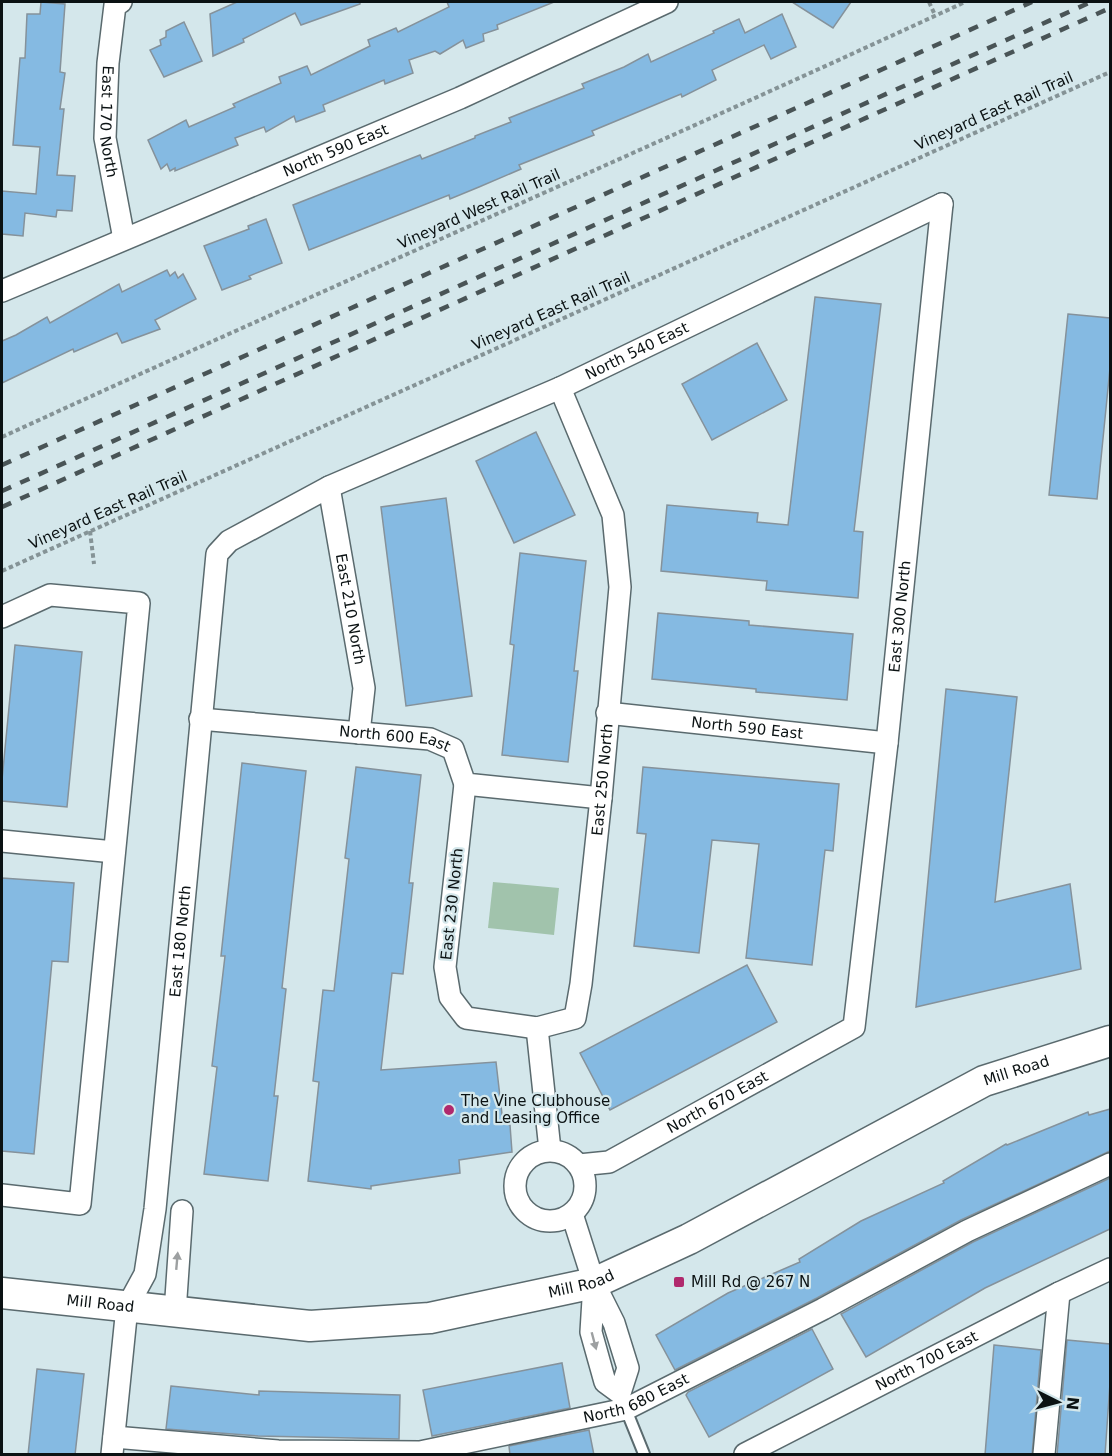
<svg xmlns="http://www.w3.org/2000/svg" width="1112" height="1456" font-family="'DejaVu Sans',sans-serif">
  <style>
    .green { fill: #a1c3ac }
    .building { fill: #85bae2; stroke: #85929b; stroke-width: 1.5 }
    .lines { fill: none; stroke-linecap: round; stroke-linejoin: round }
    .service-casing { stroke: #5a6a6e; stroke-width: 14 }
    .minor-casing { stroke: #5a6a6e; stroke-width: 24 }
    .secondary-casing { stroke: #5a6a6e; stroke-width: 33 }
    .path { stroke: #859396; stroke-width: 4; stroke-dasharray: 4.5 3; stroke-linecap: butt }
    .service { stroke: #fff; stroke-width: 10 }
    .minor { stroke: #fff; stroke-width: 21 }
    .secondary { stroke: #fff; stroke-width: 30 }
    .rail { stroke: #495456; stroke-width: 4.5; stroke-dasharray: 10 10; stroke-linecap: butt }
    .oneway { fill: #9da0a1 }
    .poi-dot { fill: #b0296d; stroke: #d4e7eb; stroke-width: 2 }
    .labels { text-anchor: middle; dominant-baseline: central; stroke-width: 4.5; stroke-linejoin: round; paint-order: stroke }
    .street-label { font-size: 15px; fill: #0b1213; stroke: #d4e7eb }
    .poi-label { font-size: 15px; fill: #0b1213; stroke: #d4e7eb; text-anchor: start }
  </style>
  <rect width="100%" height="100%" fill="#d4e7eb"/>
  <path class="green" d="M493,882L559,888L554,935L488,928Z"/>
  <g class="building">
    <path d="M41,2L65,4L60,72L65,73L60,109H64L57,175L75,176L72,211L57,210L56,217L25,213L23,236L2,234V191L36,194L40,147L13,145L20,58H25L27,14H40Z"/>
    <path d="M237,2H360V4L301,25L295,13L243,39L244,42L213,56L210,14Z"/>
    <path d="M447,2H554L497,25L498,29L483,34L484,41L466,48L463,40L440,54L435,51L409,60L413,73L385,84L384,80L323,105L325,111L296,122L294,116L266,132L264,127L235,138L238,145L175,171V168L170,171L167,164L161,169L148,140L186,120L189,127L235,107L233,104L281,83L279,77L307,66L311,75L370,46L368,40L396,28L398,32L449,7Z"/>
    <path d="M792,2H851L833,28Z"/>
    <path d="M782,14L796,47L771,59L764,45L712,70L716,80L682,97L681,94L592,131L594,135L519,165L521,169L479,187L450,199L449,195L309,250L293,205L420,155L422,159L475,138V136L511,122L509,118L584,88L582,84L624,67L648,54L651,62L714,33L713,31L739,19L745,33Z"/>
    <path d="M184,22L202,61L164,77L150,50L161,45L160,40L166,37V31Z"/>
    <path d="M266,219L282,263L249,276L251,279L222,290L204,246L249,229L248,226Z"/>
    <path d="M167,270L170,276L175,272L178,278L183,274L196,299L155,320L160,329L122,343L117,333L74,352L73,349L2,383V341L16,335L47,317L50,323L119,284L122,292Z"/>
    <path d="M815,297L881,304L854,531L863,532L858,598L766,590L767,581L661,571L667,505L758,513L757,522L788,525Z"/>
    <path d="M1068,314L1110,318V368L1097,499L1049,495Z"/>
    <path d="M757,343L787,400L712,440L682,384Z"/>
    <path d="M536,432L575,515L514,543L476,461Z"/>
    <path d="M446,498L472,696L406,706L381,507Z"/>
    <path d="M520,553L586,561L574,671H578L568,762L502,755L514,645L510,644Z"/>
    <path d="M658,613L749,621V625L853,634L847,700L756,692V689L652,679Z"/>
    <path d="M15,645L82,652L67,807L2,801V780Z"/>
    <path d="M946,689L1017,697L995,902L1070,884L1081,969L916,1007Z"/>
    <path d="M242,763L306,771L282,988L286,989L274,1096H278L268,1181L204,1174L217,1067L212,1066L225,956H221Z"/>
    <path d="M356,767L421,775L409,883H413L403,974L392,973L381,1070L496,1062L503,1123L510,1125L512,1152L459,1160L460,1173L371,1186V1189L308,1181L319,1082L313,1081L323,990L334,991L349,859L345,858Z"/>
    <path d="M643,767L839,784L833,851L825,850L812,965L746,958L759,844L712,840L699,953L634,946L646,834L637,833Z"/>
    <path d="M2,878L74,883L68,962L52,961L34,1154L2,1151Z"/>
    <path d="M747,965L777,1022L610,1110L580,1053Z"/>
    <path d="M1110,1109V1151L961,1220L817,1298L675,1370L656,1335L728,1293L800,1262L799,1259L861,1221L944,1183L943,1181L1006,1144L1007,1145L1088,1112L1089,1115Z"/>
    <path d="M1110,1178V1229L985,1288L866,1357L841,1314L973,1242Z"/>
    <path d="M812,1329L833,1369L709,1437L686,1395L688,1392Z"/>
    <path d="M1067,1340L1110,1344V1383L1105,1455H1057Z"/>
    <path d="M994,1345L1041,1350L1032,1455H985Z"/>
    <path d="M562,1363L570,1408L432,1436L423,1390Z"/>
    <path d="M37,1369L84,1374L75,1455H28Z"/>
    <path d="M171,1386L259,1395V1391L400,1395L399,1439L258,1436L166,1429Z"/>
    <path d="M589,1430L594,1455H510L509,1446Z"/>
  </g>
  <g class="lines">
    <defs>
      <path id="service" d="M625,1407L644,1454"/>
      <g id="minor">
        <path id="s1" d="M121,2L115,5L108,63L105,138L124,239"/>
        <path id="s2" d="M2,291L460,98L667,2"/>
        <path id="s3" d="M329,487L364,688L359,733"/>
        <path d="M2,617L50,595L139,603L80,1204L2,1195"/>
        <path id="s4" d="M607,713L887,743"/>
        <path id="s5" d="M200,719L430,739L453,749L465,784L601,798"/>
        <path id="s6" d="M465,784L445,967L450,997L466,1018L537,1028L575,1018L581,984L601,798L620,587L613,515L560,388"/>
        <path d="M2,841L114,852"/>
        <path d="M537,1028L550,1150"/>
        <circle cx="550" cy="1186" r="35"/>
        <path id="s7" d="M579,1165L609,1162L854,1027L887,743L942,204"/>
        <path d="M572,1214L594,1283L614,1323L628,1368L620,1393L605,1382L591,1332L594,1283"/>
        <path d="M175,1312L182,1211"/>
        <path id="s8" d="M114,1437L278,1451L420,1452L626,1409L823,1309L967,1231L1110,1164"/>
        <path id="s9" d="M112,1454L127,1307L145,1274L155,1209L217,554L229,541L329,487L560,388L942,204"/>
        <path id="s10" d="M745,1454L1059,1293L1110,1269"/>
        <path d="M1044,1454L1059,1293"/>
      </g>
      <g id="secondary">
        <path id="s11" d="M2,1293L310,1326L430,1318L594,1283L689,1239L984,1081L1110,1041"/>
      </g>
    </defs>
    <use href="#service" class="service-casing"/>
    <use href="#minor" class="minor-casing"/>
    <use href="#secondary" class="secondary-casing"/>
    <g class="path">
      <path d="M929,2L935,15"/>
      <path d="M2,437C322,290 645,150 965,2"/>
      <path d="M90,531L94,564"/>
      <path d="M2,571L1110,72"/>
    </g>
    <use href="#service" class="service"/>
    <use href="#minor" class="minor"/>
    <use href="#secondary" class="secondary"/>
    <g class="rail">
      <path d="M2,465L1032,2"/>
      <path d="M2,491L1091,2"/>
      <path d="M2,507L1110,8"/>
    </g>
  </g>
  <defs><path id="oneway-solid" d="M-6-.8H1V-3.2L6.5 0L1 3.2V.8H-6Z" transform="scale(1.5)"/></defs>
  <g class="oneway">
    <use href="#oneway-solid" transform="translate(177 1261) rotate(-85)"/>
    <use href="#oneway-solid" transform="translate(594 1341) rotate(75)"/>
  </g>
  <g class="poi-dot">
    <circle cx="449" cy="1110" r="6"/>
    <rect x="673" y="1276" width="12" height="12" rx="3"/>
  </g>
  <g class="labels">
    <g class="street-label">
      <text transform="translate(994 111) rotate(-24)">Vineyard East Rail Trail</text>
      <text stroke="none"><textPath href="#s1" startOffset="124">East 170 North</textPath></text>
      <text stroke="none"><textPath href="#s2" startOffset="362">North 590 East</textPath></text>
      <text transform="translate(479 209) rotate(-24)">Vineyard West Rail Trail</text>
      <text transform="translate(551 311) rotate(-24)">Vineyard East Rail Trail</text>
      <text stroke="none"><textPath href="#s9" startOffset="1377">North 540 East</textPath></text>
      <text transform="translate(108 510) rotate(-24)">Vineyard East Rail Trail</text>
      <text stroke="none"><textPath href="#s3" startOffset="124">East 210 North</textPath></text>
      <text stroke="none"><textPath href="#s7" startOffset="723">East 300 North</textPath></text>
      <text stroke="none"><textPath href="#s4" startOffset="141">North 590 East</textPath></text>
      <text stroke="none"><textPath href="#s5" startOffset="196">North 600 East</textPath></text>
      <text stroke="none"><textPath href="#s6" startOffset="592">East 250 North</textPath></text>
      <text transform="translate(452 904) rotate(-84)">East 230 North</text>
      <text stroke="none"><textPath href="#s9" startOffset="520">East 180 North</textPath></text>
      <text stroke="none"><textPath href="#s11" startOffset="1071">Mill Road</textPath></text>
      <text stroke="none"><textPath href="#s7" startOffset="154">North 670 East</textPath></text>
      <text stroke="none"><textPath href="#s11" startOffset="585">Mill Road</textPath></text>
      <text stroke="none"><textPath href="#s11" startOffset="99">Mill Road</textPath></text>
      <text stroke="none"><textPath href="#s10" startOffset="204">North 700 East</textPath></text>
      <text stroke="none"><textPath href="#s8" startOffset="530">North 680 East</textPath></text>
    </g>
    <g class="poi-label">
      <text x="461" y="1101">The Vine Clubhouse<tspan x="461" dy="17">and Leasing Office</tspan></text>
      <text x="691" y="1282">Mill Rd @ 267 N</text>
    </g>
  </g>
  <rect width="1112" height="1456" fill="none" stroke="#0b1213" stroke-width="6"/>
  <g transform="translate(1058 1402) rotate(96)" stroke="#d4e7eb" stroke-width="4.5" paint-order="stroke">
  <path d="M0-4.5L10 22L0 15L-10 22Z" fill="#0b1213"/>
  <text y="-9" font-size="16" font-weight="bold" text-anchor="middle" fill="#0b1213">N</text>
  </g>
</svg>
